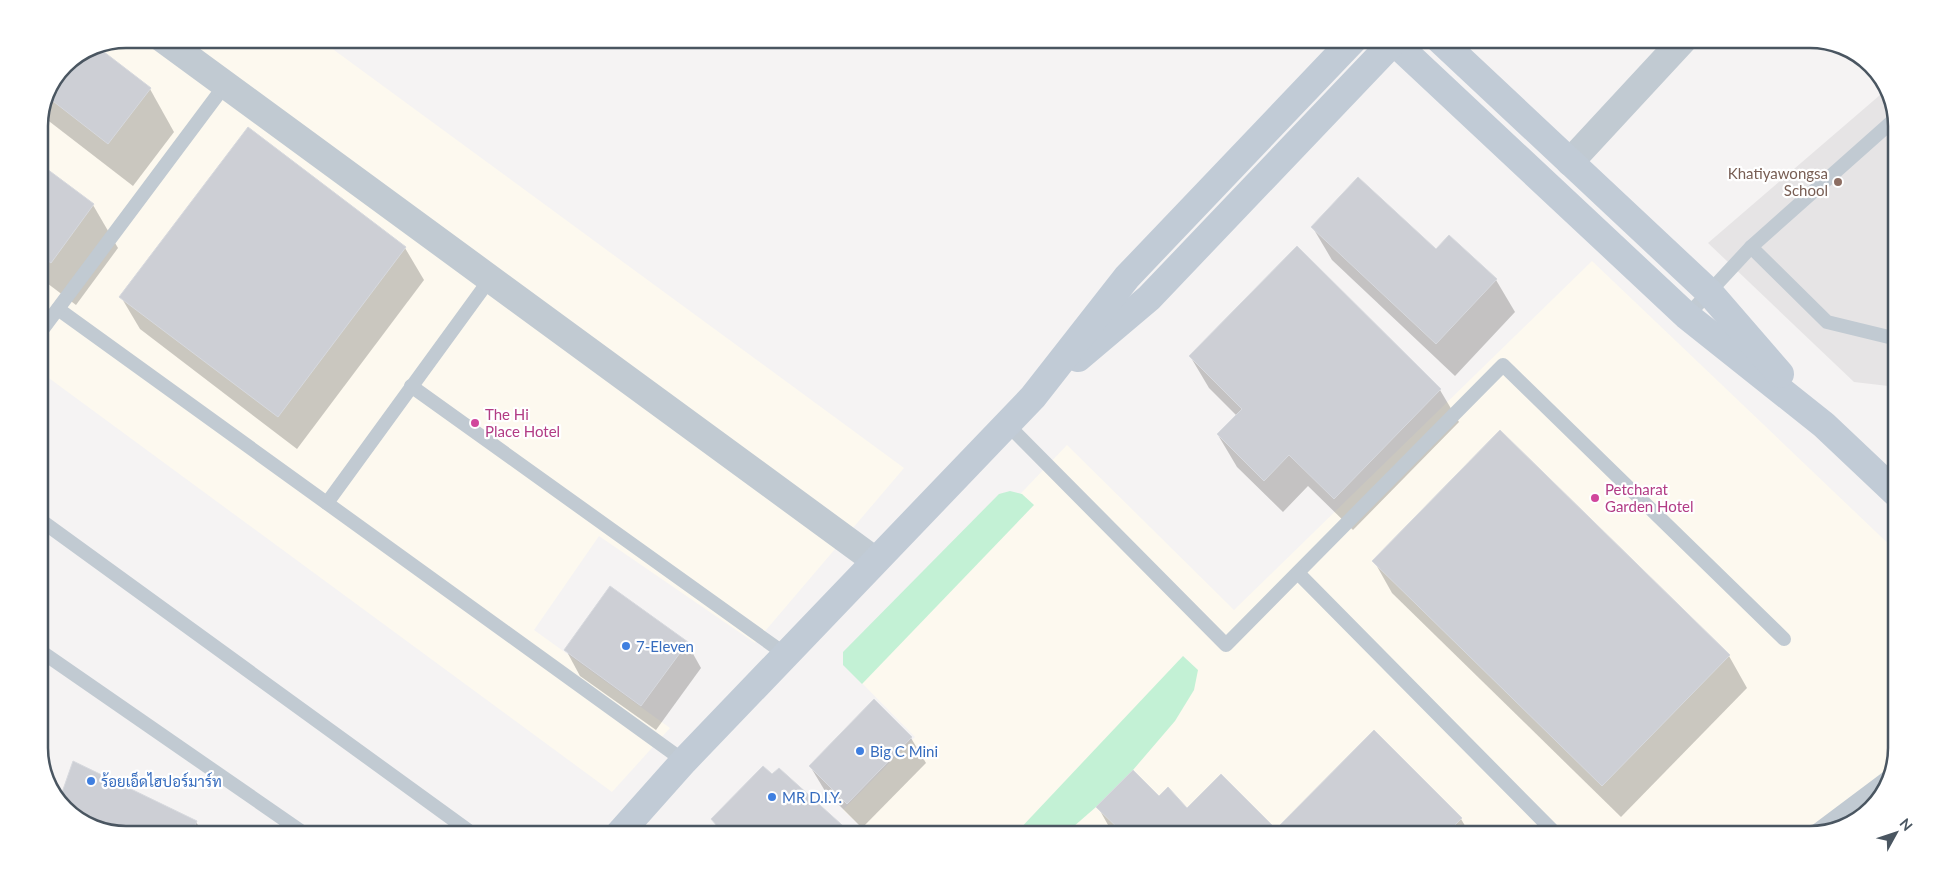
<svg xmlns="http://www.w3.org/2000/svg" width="1936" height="873" font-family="Lato,Sarabun,sans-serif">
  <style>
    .commercial { fill: #fdf9ef }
    .education { fill: #e6e4e5 }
    .green { fill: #c3f1d5 }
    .shadow { fill: #0003 }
    .building { fill: #cdcfd5; stroke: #d7d9de }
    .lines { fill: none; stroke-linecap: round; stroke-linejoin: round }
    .lane { stroke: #c1cad2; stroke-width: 14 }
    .street { stroke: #c1cad2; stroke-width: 28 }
    .secondary { stroke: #c1cbd6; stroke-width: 28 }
    .education-dot { fill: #8d6e63; stroke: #fff; stroke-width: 2 }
    .hotel-dot { fill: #d1479c; stroke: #fff; stroke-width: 2 }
    .shop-dot { fill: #3f7fe0; stroke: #fff; stroke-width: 2 }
    .labels { text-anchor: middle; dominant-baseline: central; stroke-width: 4.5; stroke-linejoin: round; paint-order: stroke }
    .education-label { font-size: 15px; fill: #785e54; stroke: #fff; text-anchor: end }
    .hotel-label { font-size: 15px; fill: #b23c85; stroke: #fff; text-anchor: start }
    .shop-label { font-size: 15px; fill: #366cbe; stroke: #fff; text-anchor: start }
    .rim { fill: none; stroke: #4a5661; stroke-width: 2.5 }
  </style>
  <rect width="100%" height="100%" fill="#f5f3f3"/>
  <g class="commercial">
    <path d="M125,39H319L904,468L755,643L599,536L534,630L670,728L612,792L42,373L39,377V120L64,64L92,45Z"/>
    <path d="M1592,261L1897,552V748L1891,781L1859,820L1811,834H869L843,810L915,737L851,672L1067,445L1234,610Z"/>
  </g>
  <path class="education" d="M1887,89L1897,120V387L1854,382L1708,243Z"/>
  <g class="green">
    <path d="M1010,491L1022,494L1034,505L862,684L843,665V652L999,494Z"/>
    <path d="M1183,656L1198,670L1194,690L1175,721L1133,770L1096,807L1065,834H1015Z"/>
  </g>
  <g class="shadow">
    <path d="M93,45L150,89L174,132L133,186L41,115L64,64Z"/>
    <path d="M39,165L93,205L118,248L76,305L39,277Z"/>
    <path d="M1313,228L1436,251L1496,280L1515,312L1455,376L1332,260Z"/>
    <path d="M405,248L424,280L297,449L140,329L121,297Z"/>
    <path d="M1297,248L1440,390L1459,422L1353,530L1308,486L1283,512L1237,467L1218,435L1237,416L1209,388L1190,356Z"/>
    <path d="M1374,561L1729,656L1747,688L1621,817L1392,593Z"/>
    <path d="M687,643L701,668L656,730L580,676L566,650Z"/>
    <path d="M874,701L911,738L926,763L862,828L825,791L810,766Z"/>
    <path d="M1374,732L1461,819L1470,834H1113L1098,807L1159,798L1187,809L1276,831Z"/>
    <path d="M779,770L850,834H721L713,819Z"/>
    <path d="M196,822L204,834H125L92,828Z"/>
  </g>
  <g class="building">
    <path d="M95,45L151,88L108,144L49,98L64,64Z"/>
    <path d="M248,127L406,247L278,417L119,297Z"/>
    <path d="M39,163L94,204L51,263L39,254Z"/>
    <path d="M1358,177L1436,249L1449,235L1497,279L1436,344L1311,227Z"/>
    <path d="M1297,246L1441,389L1334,499L1289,455L1264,481L1217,434L1242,409L1189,356Z"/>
    <path d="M1500,430L1730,655L1602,786L1372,561Z"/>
    <path d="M610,586L688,642L641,706L564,650Z"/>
    <path d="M874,699L912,737L847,804L809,766Z"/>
    <path d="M1374,730L1462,818L1446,834H1124L1096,807L1133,770L1159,796L1168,787L1187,808L1221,774L1276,829Z"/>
    <path d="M73,761L197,821L191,834H125L92,828L59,801Z"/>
    <path d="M763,766L772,774L779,768L852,834H724L711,819Z"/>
  </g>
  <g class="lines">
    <g class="lane">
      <path d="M1751,247L1827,322L1897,339"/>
      <path d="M58,309L684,761"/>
      <path d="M1687,316L1751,247L1896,118"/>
      <path d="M39,334L225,85"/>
      <path d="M411,386L785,654"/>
      <path d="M1007,424L1226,645L1503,365L1784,639"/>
      <path d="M327,503L490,279"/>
      <path d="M39,519L473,834"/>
      <path d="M1298,573L1556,834"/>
      <path d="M39,650L305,834"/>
      <path d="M1812,834L1892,774"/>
    </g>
    <g class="street">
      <path d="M163,39L874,560"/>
      <path d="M1570,162L1684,39"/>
    </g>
    <g class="secondary">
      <path d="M1391,39L1687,316L1824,425L1897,494"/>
      <path d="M1439,39L1709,292L1780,374"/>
      <path d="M1078,358L1149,298L1396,39"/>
      <path d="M619,834L684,761L1033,397L1127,277L1354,39"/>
    </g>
  </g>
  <circle class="education-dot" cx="1838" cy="182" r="5"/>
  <g class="hotel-dot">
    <circle cx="475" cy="423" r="5"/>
    <circle cx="1595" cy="498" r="5"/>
  </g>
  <g class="shop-dot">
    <circle cx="626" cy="646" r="5"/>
    <circle cx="860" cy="751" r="5"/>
    <circle cx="91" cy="781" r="5"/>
    <circle cx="772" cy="797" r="5"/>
  </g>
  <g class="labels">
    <g class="education-label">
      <text x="1828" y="173">Khatiyawongsa<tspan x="1828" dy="17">School</tspan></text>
    </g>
    <g class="hotel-label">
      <text x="485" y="414">The Hi<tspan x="485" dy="17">Place Hotel</tspan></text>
      <text x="1605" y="489">Petcharat<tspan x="1605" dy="17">Garden Hotel</tspan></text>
    </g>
    <g class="shop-label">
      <text x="636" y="646">7-Eleven</text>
      <text x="870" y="751">Big C Mini</text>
      <text x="101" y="781">ร้อยเอ็ดไฮปอร์มาร์ท</text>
      <text x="782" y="797">MR D.I.Y.</text>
    </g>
  </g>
  <path d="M0 0H1936V873H0ZM126 48H1810A78 78 0 0 1 1888 126V748A78 78 0 0 1 1810 826H126A78 78 0 0 1 48 748V126A78 78 0 0 1 126 48Z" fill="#fff" fill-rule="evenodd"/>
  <path class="rim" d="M126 48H1810A78 78 0 0 1 1888 126V748A78 78 0 0 1 1810 826H126A78 78 0 0 1 48 748V126A78 78 0 0 1 126 48Z"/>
  <g transform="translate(1896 833) rotate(50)" stroke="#ffffff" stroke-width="4" paint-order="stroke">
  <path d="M0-4L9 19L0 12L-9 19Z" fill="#4a5661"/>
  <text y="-8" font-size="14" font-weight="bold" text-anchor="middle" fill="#4a5661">N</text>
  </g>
</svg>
